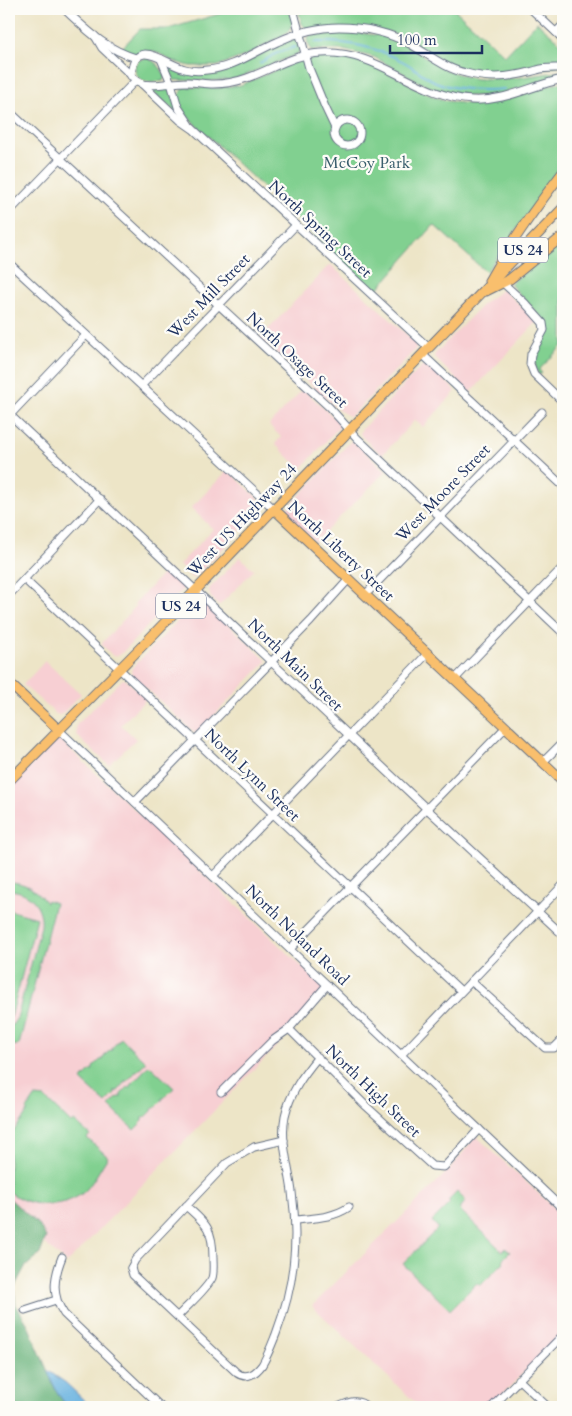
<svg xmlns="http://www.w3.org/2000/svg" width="572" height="1416" font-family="Cardo,serif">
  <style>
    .built { fill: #f7cfd3 }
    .green { fill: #81d090; stroke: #4e8077 }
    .forest { fill: #68b27a; stroke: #42706c }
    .water { fill: #66b1df; stroke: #40709e }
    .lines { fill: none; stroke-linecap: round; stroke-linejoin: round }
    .stream { stroke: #66b1df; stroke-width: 2 }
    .minor-casing { stroke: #646f83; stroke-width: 9 }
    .major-casing { stroke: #646f83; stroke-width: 11 }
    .minor { stroke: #fff; stroke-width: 7 }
    .major { stroke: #f9bf6d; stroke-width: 9 }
    .labels { text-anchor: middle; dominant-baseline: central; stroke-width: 4.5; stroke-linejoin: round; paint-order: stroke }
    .shield { fill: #fdfcf7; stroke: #5f6c8c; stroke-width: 1 }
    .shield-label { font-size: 15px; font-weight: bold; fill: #1b2f5e }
    .park-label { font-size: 16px; fill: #3a5f6d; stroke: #fdfcf7 }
    .street-label { font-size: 16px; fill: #1b2f5e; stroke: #fdfcf7 }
  </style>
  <rect width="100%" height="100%" fill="#fdfcf7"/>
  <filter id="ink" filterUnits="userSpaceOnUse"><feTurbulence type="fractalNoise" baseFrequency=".02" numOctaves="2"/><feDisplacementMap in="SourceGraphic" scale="10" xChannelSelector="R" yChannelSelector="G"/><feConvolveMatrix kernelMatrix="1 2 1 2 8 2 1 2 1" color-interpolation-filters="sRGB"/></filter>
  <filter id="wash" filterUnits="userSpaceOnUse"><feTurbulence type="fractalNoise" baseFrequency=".0096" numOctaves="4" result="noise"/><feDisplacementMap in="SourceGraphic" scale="20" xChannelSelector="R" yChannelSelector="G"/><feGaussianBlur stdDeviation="1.12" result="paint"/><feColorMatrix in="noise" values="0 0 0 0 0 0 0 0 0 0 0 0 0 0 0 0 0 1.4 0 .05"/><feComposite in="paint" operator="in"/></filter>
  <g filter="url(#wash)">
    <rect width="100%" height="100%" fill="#ede5c7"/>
    <g class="built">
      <path d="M330,264L417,344L415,350L353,414L349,416L340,411L260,338Z"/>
      <path d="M503,289L537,322L470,393L435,358L434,355L486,301Z"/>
      <path d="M426,365L430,366L456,391L423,427L415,420L382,455L362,437L360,433L361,430L422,366Z"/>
      <path d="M303,389L340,423V426L301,469L275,444L281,437L269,425Z"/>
      <path d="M351,441L354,442L386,471L315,542L289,518L286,513V510Z"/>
      <path d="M228,470L263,503L264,507L195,577L192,578L179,565L213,529L191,508Z"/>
      <path d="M240,557L254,570L219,606L210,596L209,589Z"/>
      <path d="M167,569L182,583L184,586L183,589L120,655L113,656L101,644L136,606L134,604Z"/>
      <path d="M200,601H204L267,661L198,732L195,733L134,677L131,672L132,668L196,602Z"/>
      <path d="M45,661L81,694L62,714L59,715L56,714L23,685Z"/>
      <path d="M123,679L126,680L146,699L121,725L136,739L109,765L83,742L77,735L76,729L77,724Z"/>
      <path d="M58,738L329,992L67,1263L55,1253L9,1209V789Z"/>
      <path d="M476,1136L563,1216V1332L490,1407H420L312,1306L450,1169Z"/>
    </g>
    <g class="green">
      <path d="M229,9H290L293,23L287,33L247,55L217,66H190L172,61L160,54L151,51L132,54L120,50L140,29H168L226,12Z"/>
      <path d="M298,9H454L505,56L537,22L563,45V65L517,73L483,75L450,66L411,41L389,32L307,29L302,24Z"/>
      <path d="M344,31L383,36L405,44L446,70L467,77L478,79L516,78L557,72H563V76L546,79L520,89L491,96H465L432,89L374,57L343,50H311L307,41L309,36Z"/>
      <path d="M294,39L298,41L301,49L297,54L235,79L210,81L174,80L167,67C172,67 177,70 182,71C192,74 205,74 216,73C245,69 266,46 294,39Z"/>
      <path d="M324,57C347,57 369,63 390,73C410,83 426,96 448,101C495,111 520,92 563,82V164L486,272L434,225L375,292L189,118L180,105L178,96L185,87L219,88L241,85L295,62Z"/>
      <path d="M147,58C155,61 161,67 165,76L163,81C148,83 135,84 135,65L139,60Z"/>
      <path d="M170,88L179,115L151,90Z"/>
      <path d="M563,243V345L539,370L542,373L539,375C529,359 541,345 550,331L545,322L510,284C528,269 546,257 563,243Z"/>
      <path d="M9,882C25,882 37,890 46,903L47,900L55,903L19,1045L9,1046V1030L17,1018L41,926C43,905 29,891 9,890Z"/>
      <path d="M9,910L37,918L11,1017H9Z"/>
      <path d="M121,1038L146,1062L137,1071H134V1074L127,1081H124V1084L118,1091H115V1094L106,1103L81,1080L91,1070H93V1067L100,1060H103V1058L109,1051L112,1050V1048Z"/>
      <path d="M149,1065L174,1088L164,1098H162V1101L155,1108H152V1111L146,1117L143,1118V1121L134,1130L109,1106L118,1097H121V1094L128,1087H131V1084L137,1078L140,1077V1075Z"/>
      <path d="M35,1097L45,1098L71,1123L74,1121L90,1135L87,1138L108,1157C101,1167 94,1181 86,1190C67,1209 28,1209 9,1191V1137L28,1112L27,1109Z"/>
      <path d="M457,1192L466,1201L459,1209L502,1251L505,1248L510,1252L502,1260L504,1262L480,1286L477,1283L450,1310L403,1264L438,1228L432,1221L450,1203L448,1201Z"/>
    </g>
    <path class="forest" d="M9,1198L39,1225L46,1237L40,1254L25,1267L14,1288L16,1305L27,1323L55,1388L64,1403L69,1407H9Z"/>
    <path class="water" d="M47,1370L66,1383L91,1407H69C58,1398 53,1383 47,1370Z"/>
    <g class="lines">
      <g class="stream">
        <path d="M315,42C346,41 377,47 404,62C415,68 425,77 436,82C456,90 484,91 504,89"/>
        <path d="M260,63L277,53L295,47"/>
      </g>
    </g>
  </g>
  <g filter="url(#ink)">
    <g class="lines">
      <defs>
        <g id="minor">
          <path d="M64,9C87,30 105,49 136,58"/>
          <path d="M293,9L309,68L325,107L335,128"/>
          <path d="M531,9L563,39"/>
          <path d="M556,32L563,25"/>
          <path d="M95,36L102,48L136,80L141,83L180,120L193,129L429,348"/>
          <path d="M161,59L171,83L178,107L190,125"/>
          <path d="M131,76C134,35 163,63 185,69C192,71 200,71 207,70C233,68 254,52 277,42C296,33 318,27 339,27C364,27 390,33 412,45C429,55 446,69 466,73C481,77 500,78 515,75C523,74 529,72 537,70C545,67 555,68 563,68"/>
          <path d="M142,84C156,87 172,82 187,82C196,82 204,84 213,84C224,84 236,82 247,78C273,69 293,54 322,53C380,50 414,96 472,100C505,102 532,85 563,79"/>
          <path d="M9,111L329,407L357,438L563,633"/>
          <circle cx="347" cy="133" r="13"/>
          <path d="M9,212L136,80"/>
          <path d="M9,263L274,509"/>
          <path d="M503,283L525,303L543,323L544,330L531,354L530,364L534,374L563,402"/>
          <path d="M423,355L563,486"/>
          <path d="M142,385L296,225"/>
          <path d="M9,414L426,808L563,935"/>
          <path d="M10,415L86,335"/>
          <path d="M24,579L461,991"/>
          <path d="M9,595L100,499"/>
          <path d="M365,595L542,412"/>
          <path d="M455,679L563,567"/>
          <path d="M59,730L563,1209"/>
          <path d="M543,762L563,742"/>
          <path d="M135,802L311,621L349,579"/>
          <path d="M213,876L428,653"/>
          <path d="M290,949L506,727"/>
          <path d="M471,981L545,1048H554L563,1039"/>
          <path d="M289,1029L366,1106L432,1166L444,1167L479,1129"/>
          <path d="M401,1055L563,885"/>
          <path d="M221,1092L272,1041L289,1029L327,985"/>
          <path d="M295,1220C314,1218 333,1218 349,1207"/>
          <path d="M62,1257C54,1277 51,1295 64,1314L161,1407"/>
          <path d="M131,1268L133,1275L237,1373C247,1380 256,1373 262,1365C268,1355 272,1344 276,1334C294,1286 299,1242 292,1192C289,1167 280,1141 285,1116C290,1093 303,1075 318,1057"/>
          <path d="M131,1268L135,1260L227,1163L254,1147L284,1140"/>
          <path d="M25,1310L56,1300"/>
          <path d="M178,1316C186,1307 207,1289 212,1278C214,1272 213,1264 213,1258C213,1230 207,1224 186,1206"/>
          <path d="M518,1379L548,1407"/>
          <path d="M338,1407C349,1402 358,1398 367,1407"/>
          <path d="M492,1407L563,1335"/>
        </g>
        <g id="major">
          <path d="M489,281C510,243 536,207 563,172"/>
          <path d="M486,291L510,279L563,236"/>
          <path d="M274,509L563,781"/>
          <path d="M9,683L59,730"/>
          <path d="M9,781L148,640L563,208"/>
        </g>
      </defs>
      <use href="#minor" class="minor-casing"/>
      <use href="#major" class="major-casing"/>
      <use href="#minor" class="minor"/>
      <use href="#major" class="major"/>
    </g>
  </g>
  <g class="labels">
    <g class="shield">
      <rect x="498" y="237.5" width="50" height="25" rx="4"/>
      <rect x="156" y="593.5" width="50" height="25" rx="4"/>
    </g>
    <g class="shield-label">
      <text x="523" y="250">US 24</text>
      <text x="181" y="606">US 24</text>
    </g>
    <g class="park-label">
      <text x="367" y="163">McCoy Park</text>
    </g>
    <g class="street-label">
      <text transform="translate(320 229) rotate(43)">North Spring Street</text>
      <text transform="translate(209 296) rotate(-46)">West Mill Street</text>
      <text transform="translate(297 360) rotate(43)">North Osage Street</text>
      <text transform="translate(443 493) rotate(-46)">West Moore Street</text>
      <text transform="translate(242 520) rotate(-46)">West US Highway 24</text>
      <text transform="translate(341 551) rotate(43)">North Liberty Street</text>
      <text transform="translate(295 665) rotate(44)">North Main Street</text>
      <text transform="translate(252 775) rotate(44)">North Lynn Street</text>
      <text transform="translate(297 935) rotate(44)">North Noland Road</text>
      <text transform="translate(373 1091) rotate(44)">North High Street</text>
    </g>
  </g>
  <rect width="572" height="1416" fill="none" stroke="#fdfcf7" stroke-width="30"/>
  <path d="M390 45v8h92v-8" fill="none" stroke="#1b2f5e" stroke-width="2.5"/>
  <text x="397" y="45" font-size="15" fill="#1b2f5e" stroke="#fdfcf7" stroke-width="4" paint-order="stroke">100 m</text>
</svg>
